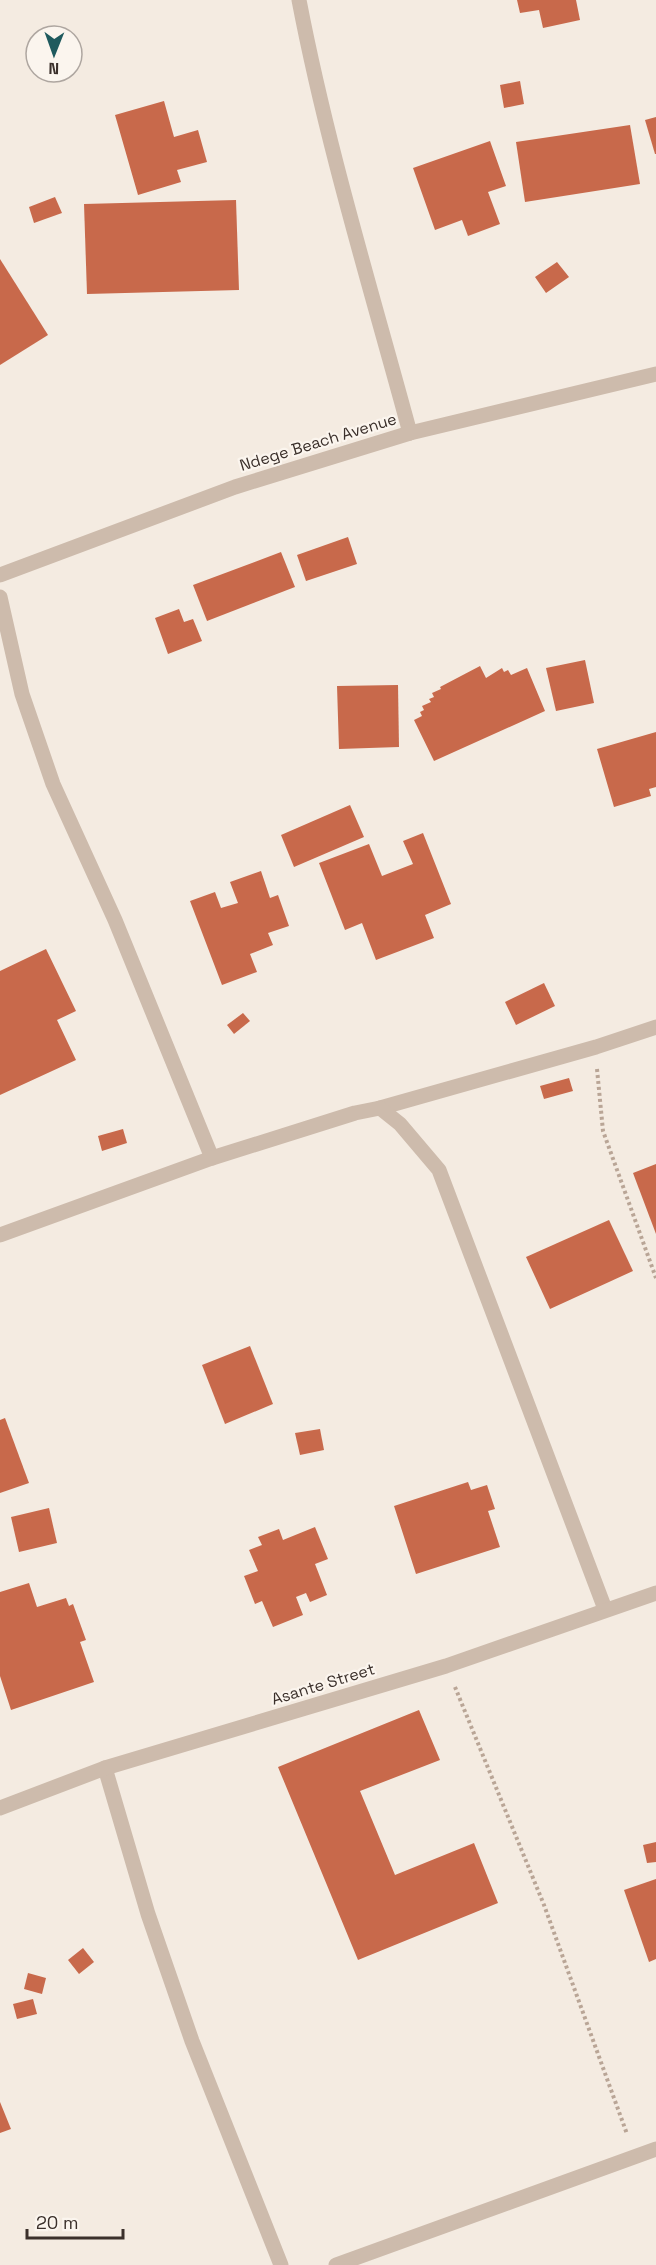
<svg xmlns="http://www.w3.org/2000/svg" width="656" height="2265" font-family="'Space Grotesk',sans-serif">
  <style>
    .building { fill: #c8694b }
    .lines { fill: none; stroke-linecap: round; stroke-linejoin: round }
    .path { stroke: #b9a596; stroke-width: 4; stroke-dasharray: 3 3; stroke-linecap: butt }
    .minor { stroke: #cdbbac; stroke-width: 15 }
    .labels { text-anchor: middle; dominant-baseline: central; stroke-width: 4.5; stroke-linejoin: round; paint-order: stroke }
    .street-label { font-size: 16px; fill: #3b302b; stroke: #fbf5ee }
  </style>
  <rect width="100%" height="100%" fill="#f4ebe1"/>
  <g class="building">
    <path d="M517,0H576L580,20L543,28L539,10L520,13Z"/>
    <path d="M520,81L524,104L504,108L500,85Z"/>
    <path d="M164,101L174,137L198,130L207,162L177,170L181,182L138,195L115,115Z"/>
    <path d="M656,117V154H655L645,120Z"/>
    <path d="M630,125L640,184L525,202L516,142Z"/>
    <path d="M490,141L506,186L488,192L500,224L468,236L462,220L435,230L413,168Z"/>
    <path d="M55,197L62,213L34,223L29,207Z"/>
    <path d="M236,200L239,290L87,294L84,204Z"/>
    <path d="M0,259L48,335L0,365Z"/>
    <path d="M557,262L569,277L546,293L535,277Z"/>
    <path d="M348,537L357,564L306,581L297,555Z"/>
    <path d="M281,552L295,587L207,621L193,585Z"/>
    <path d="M179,609L184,622L193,619L202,641L168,654L155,618Z"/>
    <path d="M585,660L594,703L556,711L546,668Z"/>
    <path d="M480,666L486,678L502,668L504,672L508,670L511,675L527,668L545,711L434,761L414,720L422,716L420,712L424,710L422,706L431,702L429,699L434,697L432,693L441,689L440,687Z"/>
    <path d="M398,685L399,747L339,749L337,686Z"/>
    <path d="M656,732V787L649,789L651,796L614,807L597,749Z"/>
    <path d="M350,805L364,837L294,867L281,835Z"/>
    <path d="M423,833L451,904L425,915L434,938L376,960L362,923L345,930L319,863L369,844L382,876L413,864L403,841Z"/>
    <path d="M261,871L270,898L278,895L289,926L268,933L273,945L250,954L257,972L222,985L190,901L215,892L221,908L238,903L230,882Z"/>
    <path d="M46,949L76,1011L57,1020L76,1060L0,1095V971Z"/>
    <path d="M544,983L555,1006L516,1025L505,1002Z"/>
    <path d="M243,1013L250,1021L234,1034L227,1025Z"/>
    <path d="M569,1078L573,1091L544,1099L540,1086Z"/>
    <path d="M123,1129L127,1143L102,1151L98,1136Z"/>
    <path d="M656,1164V1234L633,1173Z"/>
    <path d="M609,1220L633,1271L550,1309L526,1257Z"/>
    <path d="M250,1346L273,1404L225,1424L202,1365Z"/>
    <path d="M5,1418L29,1483L0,1493V1420Z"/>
    <path d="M320,1429L324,1450L300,1455L295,1433Z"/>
    <path d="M468,1482L471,1490L487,1485L495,1509L488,1511L500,1547L416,1574L394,1506Z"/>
    <path d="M49,1508L57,1543L19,1552L11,1517Z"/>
    <path d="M315,1527L328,1559L315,1564L327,1595L310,1602L306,1593L296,1597L303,1615L273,1627L262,1601L255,1604L244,1576L258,1571L249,1550L262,1545L258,1537L279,1529L283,1540Z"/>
    <path d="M29,1583L37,1607L66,1598L69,1606L73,1604L86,1640L80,1642L94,1682L11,1710L0,1676V1592Z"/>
    <path d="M419,1710L440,1760L360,1791L395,1875L474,1843L498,1903L358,1960L278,1767Z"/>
    <path d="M656,1842V1862L647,1863L643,1845Z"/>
    <path d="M656,1879V1959L649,1962L624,1890Z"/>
    <path d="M83,1948L94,1962L79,1974L68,1960Z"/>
    <path d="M28,1973L46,1978L42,1994L24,1989Z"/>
    <path d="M33,1999L37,2014L17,2019L13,2004Z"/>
    <path d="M0,2102L11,2129L0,2133Z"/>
  </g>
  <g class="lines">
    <g class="path">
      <path d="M597,1069L603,1131L656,1278"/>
      <path d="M455,1687L544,1905L627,2134"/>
    </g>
    <g class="minor">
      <path d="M299,0C327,146 371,289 410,433"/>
      <path d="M0,575L235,487L410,433L656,374"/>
      <path d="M0,597L22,694L53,784L115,920L212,1158"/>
      <path d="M380,1108L596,1047L656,1027"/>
      <path d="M0,1235L212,1158L355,1113L380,1108L400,1124L439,1170L605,1609"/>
      <path d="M105,1768L148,1914L192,2041L281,2265"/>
      <path d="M0,1808L105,1768L446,1666L656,1593"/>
      <path d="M336,2265L656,2149"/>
    </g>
  </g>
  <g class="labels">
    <g class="street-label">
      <text transform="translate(318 442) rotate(-17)">Ndege Beach Avenue</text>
      <text transform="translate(323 1684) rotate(-17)">Asante Street</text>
    </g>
  </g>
  <g transform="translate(54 54) rotate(181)"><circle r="28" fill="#fbf5ee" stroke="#aea6a0" stroke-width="1.5"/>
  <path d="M0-4.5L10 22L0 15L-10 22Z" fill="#1f5a5e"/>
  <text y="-9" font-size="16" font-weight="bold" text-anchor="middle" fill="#3b302b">N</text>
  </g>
  <path d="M27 2229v9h96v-9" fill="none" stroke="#3b302b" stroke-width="3"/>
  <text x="36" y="2229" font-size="18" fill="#3b302b" stroke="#fbf5ee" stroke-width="4.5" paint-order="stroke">20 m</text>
</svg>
